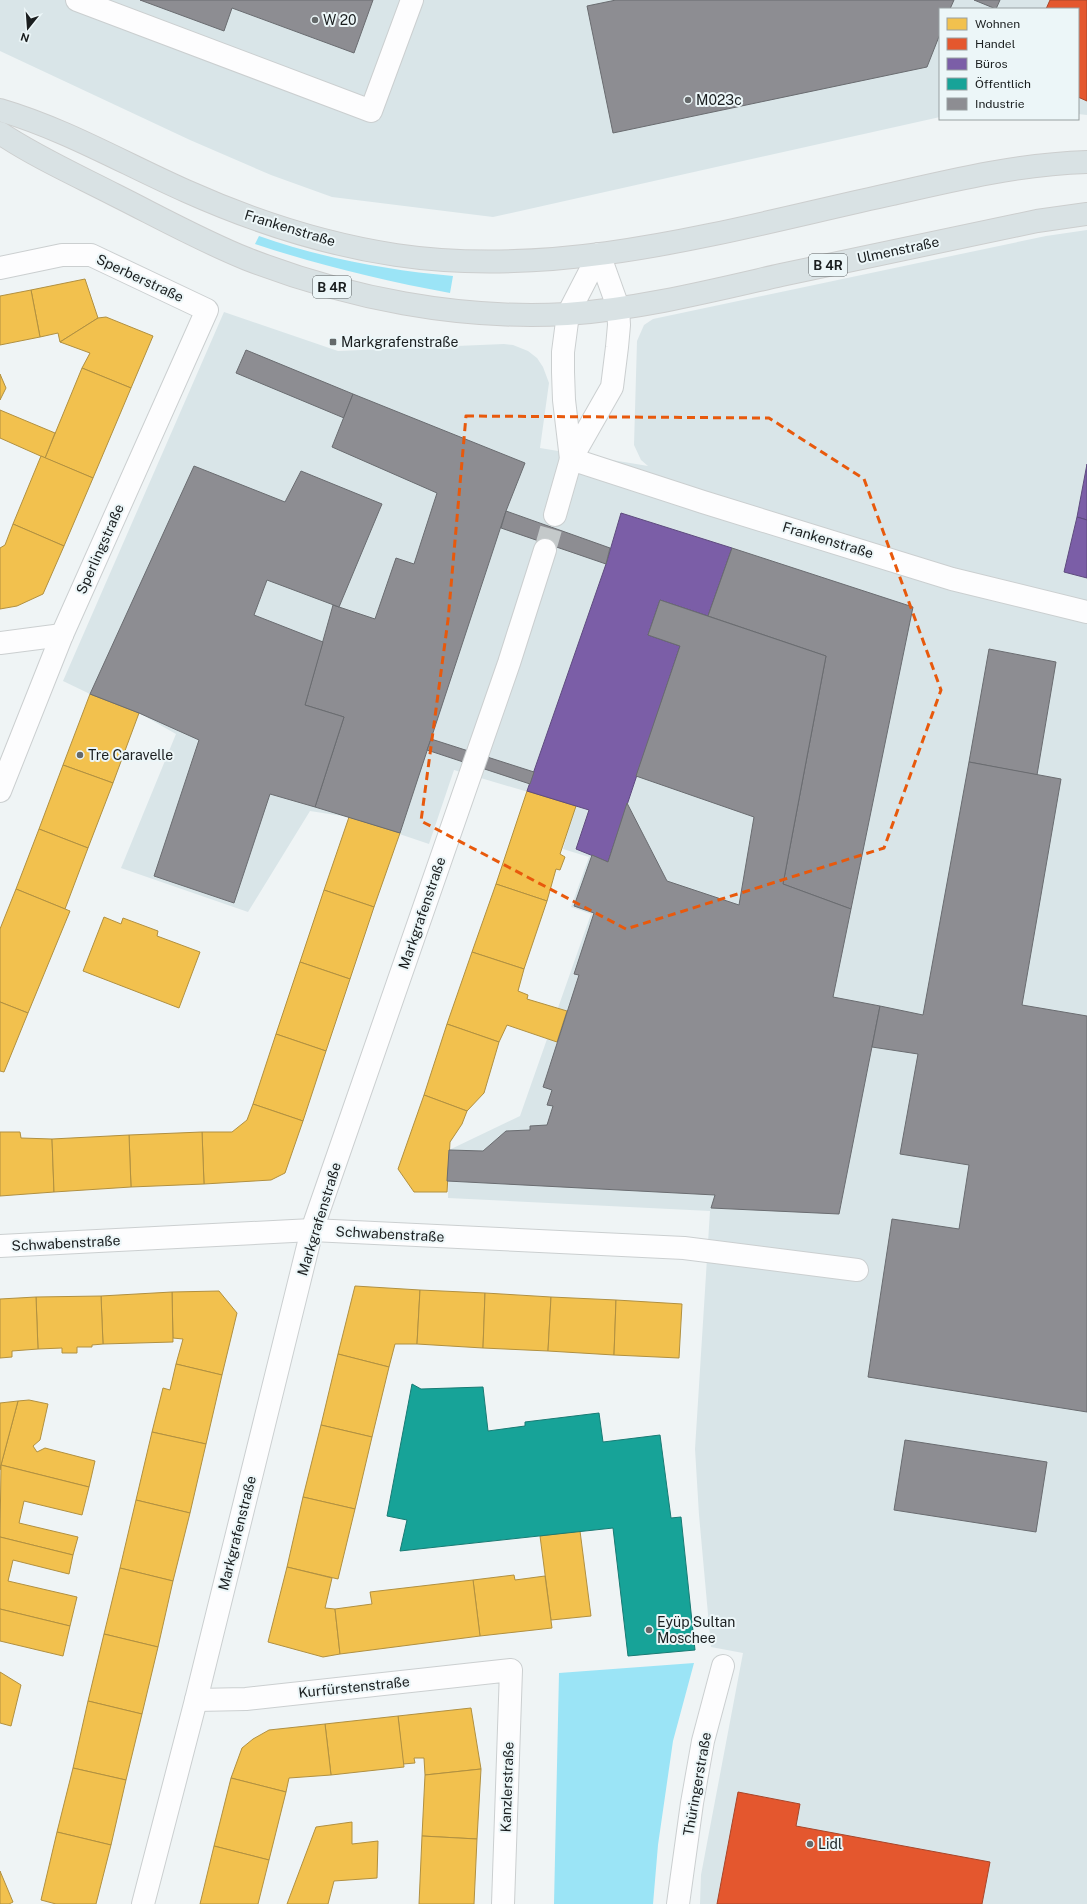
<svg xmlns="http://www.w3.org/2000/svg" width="1087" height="1904" font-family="'Public Sans',sans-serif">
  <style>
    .built { fill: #d9e5e8 }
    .green { fill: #9be4f6 }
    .homes { fill: #f2c14e; stroke: #b19040 }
    .shops { fill: #e4572e; stroke: #a7462a }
    .offices { fill: #7b5ea7; stroke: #5e4b7e }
    .public { fill: #17a398; stroke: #187b74 }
    .industry { fill: #8d8d92; stroke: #6a6c70 }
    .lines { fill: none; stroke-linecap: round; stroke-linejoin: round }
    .minor-tunnel { stroke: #c4c9ca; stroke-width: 22; stroke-dasharray: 22 11; stroke-linecap: butt }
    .minor-casing { stroke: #cbcfd0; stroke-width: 24 }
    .major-casing { stroke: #cccece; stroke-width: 24 }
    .minor { stroke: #fdfdfe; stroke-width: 22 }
    .major { stroke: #d9e2e4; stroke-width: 22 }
    .marked { fill: none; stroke: #e8590c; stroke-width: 3; stroke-dasharray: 8 5; stroke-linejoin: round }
    .poi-dot { fill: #65696a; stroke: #ecf6f8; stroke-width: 1.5 }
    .labels { text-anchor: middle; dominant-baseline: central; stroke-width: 4; stroke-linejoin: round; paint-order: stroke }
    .shield { fill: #ecf6f8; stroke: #595f60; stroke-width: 1 }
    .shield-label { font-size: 13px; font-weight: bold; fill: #1a1e1f }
    .poi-label { font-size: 14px; fill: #1a1e1f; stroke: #ecf6f8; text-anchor: start }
    .street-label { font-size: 14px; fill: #1a1e1f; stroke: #ecf6f8 }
  </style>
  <rect width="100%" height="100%" fill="#eff4f5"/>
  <g class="built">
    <path d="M0,0H1087V115L1078,114V9H940V117L493,217L332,197L271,175L190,140L0,51Z"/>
    <path d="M1087,230V1904H700L701,1875L743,1653L711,1647L699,1515L695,1449L710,1211L448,1198L449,1150L520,1116L591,914L571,907L589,857L563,849L575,806L454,770L429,844L349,817L310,811L248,912L121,868L176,734L139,713L90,694L63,681L224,312L338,351L504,344L513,345L528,351L537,358L543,367L549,383L540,448L648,466L641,460L634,445L637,341L644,325L653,319L1046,236Z"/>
  </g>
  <g class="green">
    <path d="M259,236C322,258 386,270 453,276L450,293C384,281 319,265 255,244Z"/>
    <path d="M694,1663L673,1741L658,1845L653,1904H554L559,1673Z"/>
  </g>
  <g class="homes">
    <path d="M85,279L98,318L60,342L58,333L40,337L31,290Z"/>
    <path d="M31,290L40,337L0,345V296Z"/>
    <path d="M106,317L153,336L131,388L82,368L90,353L60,342L98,318Z"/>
    <path d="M82,368L131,388L93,478L45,458Z"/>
    <path d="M0,374L6,388L0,400Z"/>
    <path d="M0,410L55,433L45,458L0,438Z"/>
    <path d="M41,456L93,478L64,546L13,524Z"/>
    <path d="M13,524L64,546L43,594L17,606L0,609V548L5,545Z"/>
    <path d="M90,694L139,713L113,783L63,765Z"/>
    <path d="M63,765L113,783L88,848L39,829Z"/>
    <path d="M527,791L576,806L560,854L565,857L560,870L556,869L547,901L496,884Z"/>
    <path d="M349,817L400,833L374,907L324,890Z"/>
    <path d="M39,829L88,848L65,909L16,889Z"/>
    <path d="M496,884L547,901L524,969L472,952Z"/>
    <path d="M16,889L70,911L28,1013L0,1002V929Z"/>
    <path d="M324,890L374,907L350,979L300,962Z"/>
    <path d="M104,917L121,924L123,918L158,931L157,936L200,952L179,1008L83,971Z"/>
    <path d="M472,952L524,969L518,991L528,995L527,999L567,1011L557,1042L507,1025L499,1042L447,1024Z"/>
    <path d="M300,962L350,979L326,1051L276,1034Z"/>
    <path d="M0,1002L28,1013L4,1072L0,1071Z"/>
    <path d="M447,1024L499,1042L484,1093L467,1111L424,1095Z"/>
    <path d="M276,1034L326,1051L303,1121L253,1104Z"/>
    <path d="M424,1095L467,1111L462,1124L450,1142L447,1192H414L398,1169Z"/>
    <path d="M253,1104L303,1121L285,1173L271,1180L204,1184L202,1132H232L247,1120Z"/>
    <path d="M0,1132H20L21,1138L52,1139L54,1192L0,1196Z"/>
    <path d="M202,1132L204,1184L131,1187L129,1135Z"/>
    <path d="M129,1135L131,1187L54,1192L52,1139Z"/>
    <path d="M355,1286L420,1290L417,1344H395L389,1367L338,1354Z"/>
    <path d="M420,1290L485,1293L483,1348L417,1344Z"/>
    <path d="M219,1291L237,1313L222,1375L176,1364L183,1339L173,1338L172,1292Z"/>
    <path d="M172,1292L173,1342L103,1344L101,1296Z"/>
    <path d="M485,1293L551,1297L548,1351L483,1348Z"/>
    <path d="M101,1296L103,1344L92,1345V1347H77V1353H62V1348L38,1349L36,1297Z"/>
    <path d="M36,1297L38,1349L12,1351V1357L0,1358V1299Z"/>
    <path d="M551,1297L616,1300L614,1355L548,1351Z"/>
    <path d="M616,1300L682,1304L679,1358L614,1355Z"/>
    <path d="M338,1354L389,1367L372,1437L321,1425Z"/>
    <path d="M176,1364L222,1375L206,1444L152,1432L163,1388L170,1390Z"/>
    <path d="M29,1400L48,1404L40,1440L33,1446L37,1452L45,1448L95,1461L89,1487L1,1465L18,1401Z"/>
    <path d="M18,1401L1,1465L0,1470V1403Z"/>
    <path d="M321,1425L372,1437L355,1509L303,1497Z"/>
    <path d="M152,1432L206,1444L190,1513L136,1500Z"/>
    <path d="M1,1465L89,1487L82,1515L24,1501L19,1523L78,1537L73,1555L0,1537Z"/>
    <path d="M303,1497L355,1509L338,1579L287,1567Z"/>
    <path d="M136,1500L190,1513L173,1581L120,1568Z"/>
    <path d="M580,1531L591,1616L551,1620L540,1536Z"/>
    <path d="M0,1537L73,1555L69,1574L13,1560L8,1581L77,1597L70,1626L0,1609Z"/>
    <path d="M287,1567L332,1578L325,1608L335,1609L340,1654L323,1657L268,1642Z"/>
    <path d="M120,1568L173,1581L158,1647L104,1634Z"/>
    <path d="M514,1575L515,1580L545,1576L552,1628L480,1636L473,1580Z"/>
    <path d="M473,1580L480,1636L340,1654L335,1609L372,1604L370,1592Z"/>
    <path d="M0,1609L70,1626L63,1656L0,1641Z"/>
    <path d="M104,1634L158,1647L142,1714L88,1701Z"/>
    <path d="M0,1672L21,1685L11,1726L0,1723Z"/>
    <path d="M88,1701L142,1714L126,1780L73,1768Z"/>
    <path d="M471,1708L481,1769L425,1775L424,1758H414L415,1763L403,1764L398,1716Z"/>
    <path d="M398,1716L404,1767L331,1775L325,1724Z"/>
    <path d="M325,1724L331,1775L289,1778L286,1792L231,1778L242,1748L253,1739L269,1730Z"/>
    <path d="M73,1768L126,1780L111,1845L57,1832Z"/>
    <path d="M481,1769L477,1839L422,1836L425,1775Z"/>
    <path d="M231,1778L286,1792L269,1860L214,1846Z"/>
    <path d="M352,1822V1844L378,1841L377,1878L334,1881L328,1904H287L316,1827Z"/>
    <path d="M57,1832L111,1845L96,1904H56L41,1900Z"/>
    <path d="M422,1836L477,1839L474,1904H419Z"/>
    <path d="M214,1846L269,1860L258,1904H200Z"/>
    <path d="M0,1871L13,1902L9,1904H0Z"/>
  </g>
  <g class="shops">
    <path d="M1050,0H1087V101L1078,97V9H1046Z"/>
    <path d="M738,1792L800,1804L796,1826L990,1862L982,1904H717Z"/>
  </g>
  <g class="offices">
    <path d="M1087,464V520L1077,517Z"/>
    <path d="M621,513L732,548L708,616L660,600L648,635L680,646L608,862L576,849L589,810L527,791L606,564Z"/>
    <path d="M1077,517L1087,520V578L1064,572Z"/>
  </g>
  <path class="public" d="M412,1384L421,1389L483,1387L488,1431L525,1426V1422L599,1413L603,1442L660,1435L671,1518L681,1517L695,1650L628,1656L613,1528L400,1551L407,1520L387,1516Z"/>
  <g class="industry">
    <path d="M140,0H373L354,53L232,8L224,31Z"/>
    <path d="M616,0H954L950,9H940V34L927,67L613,133L587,6Z"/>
    <path d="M974,0H1000L996,9Z"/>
    <path d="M246,350L353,394L344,418L236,373Z"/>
    <path d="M353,394L525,463L506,511L400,833L315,807L344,717L305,705L333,605L375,619L396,558L414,564L437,493L332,447Z"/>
    <path d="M194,466L285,502L301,471L382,504L339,607L267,580L254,615L323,642L305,705L344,717L315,807L270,794L234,903L154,876L199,740L139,713L90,694Z"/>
    <path d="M506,511L610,548L606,564L501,528Z"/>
    <path d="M732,548L913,607L851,909L783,884L826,656L708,616Z"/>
    <path d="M660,600L826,656L783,884L851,909L833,997L880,1006L839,1214L711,1208L715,1195L447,1181L449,1150L483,1151L506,1131L530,1130V1126L547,1125L553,1106L547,1105L552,1090L543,1087L579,975L574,974L594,913L574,906L592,855L608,862L627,803L667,881L739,905L754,817L636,776L680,646L648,635Z"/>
    <path d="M989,649L1056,662L1037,775L969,762Z"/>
    <path d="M431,739L534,772L530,784L427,750Z"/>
    <path d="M969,762L1061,779L1022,1005L1087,1016V1412L868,1377L892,1219L959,1229L969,1165L900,1154L918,1054L872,1047L880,1006L923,1015Z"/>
    <path d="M905,1440L1047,1462L1036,1532L894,1510Z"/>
  </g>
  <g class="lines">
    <path class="minor-tunnel" d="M545,550L555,515"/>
    <defs>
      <g id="minor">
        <path d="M77,0L371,111L412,0"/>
        <path d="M0,268L62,255H91L207,310L62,635L0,791"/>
        <path d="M571,459L703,502L952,579L1087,612"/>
        <path d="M571,459L564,400L563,372V352L568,314L599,254"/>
        <path d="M555,515L571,459L612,387L617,347L619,325L618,307L599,254"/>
        <path d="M0,643L62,635"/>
        <path d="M0,1246L312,1230L684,1248L857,1270"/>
        <path d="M196,1700L246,1699L511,1670L503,1904"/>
        <path d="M143,1904L196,1700L312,1230L509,663L545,550"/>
        <path d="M678,1904L692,1803L703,1741L723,1666"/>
      </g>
      <g id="major">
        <path d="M0,110C65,129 125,164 186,191C253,221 324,244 396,255C564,280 731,229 892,194C957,179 1021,164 1087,162"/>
        <path d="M0,133C36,157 76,175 115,195C159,217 202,241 247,259C347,298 459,320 567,314C639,309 711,291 781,275C866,257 951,239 1037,221L1087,214"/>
      </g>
    </defs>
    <use href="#minor" class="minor-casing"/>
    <use href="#major" class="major-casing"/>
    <use href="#minor" class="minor"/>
    <use href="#major" class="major"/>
  </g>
  <path class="marked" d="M466,416L769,418L864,479L941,690L884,848L626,929L421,821L448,620Z"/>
  <g class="poi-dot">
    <circle cx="315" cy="20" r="4"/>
    <circle cx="688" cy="100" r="4"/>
    <rect x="329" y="338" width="8" height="8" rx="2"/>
    <circle cx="80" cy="755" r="4"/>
    <circle cx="649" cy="1630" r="4"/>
    <circle cx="810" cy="1844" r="4"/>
  </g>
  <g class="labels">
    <g class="shield">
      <rect x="809" y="254" width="38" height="22" rx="3"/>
      <rect x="313" y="276" width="38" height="22" rx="3"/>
    </g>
    <g class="shield-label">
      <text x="828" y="265">B 4R</text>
      <text x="332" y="287">B 4R</text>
    </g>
    <g class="poi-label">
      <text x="323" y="20">W 20</text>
      <text x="696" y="100">M023c</text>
      <text x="341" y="342">Markgrafenstraße</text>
      <text x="88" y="755">Tre Caravelle</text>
      <text x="657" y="1622">Eyüp Sultan<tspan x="657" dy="16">Moschee</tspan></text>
      <text x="818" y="1844">Lidl</text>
    </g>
    <g class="street-label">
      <text transform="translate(290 228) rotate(17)">Frankenstraße</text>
      <text transform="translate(898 250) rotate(-12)">Ulmenstraße</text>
      <text transform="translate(140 278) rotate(25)">Sperberstraße</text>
      <text transform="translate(828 540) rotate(17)">Frankenstraße</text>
      <text transform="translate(100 549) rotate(-66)">Sperlingstraße</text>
      <text transform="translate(422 913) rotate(-71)">Markgrafenstraße</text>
      <text transform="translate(319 1219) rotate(-73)">Markgrafenstraße</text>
      <text transform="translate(390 1234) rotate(3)">Schwabenstraße</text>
      <text transform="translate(66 1243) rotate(-3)">Schwabenstraße</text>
      <text transform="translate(237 1533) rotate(-76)">Markgrafenstraße</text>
      <text transform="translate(354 1687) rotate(-6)">Kurfürstenstraße</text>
      <text transform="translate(697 1784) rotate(-80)">Thüringerstraße</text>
      <text transform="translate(507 1787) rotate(-88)">Kanzlerstraße</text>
    </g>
  </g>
  <rect x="939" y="8" width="140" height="112" fill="#ecf6f8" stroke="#98a0a1"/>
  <rect x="947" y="18" width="20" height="12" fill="#f2c14e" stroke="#98a0a1"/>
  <text x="975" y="28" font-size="12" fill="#1a1e1f">Wohnen</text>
  <rect x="947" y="38" width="20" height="12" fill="#e4572e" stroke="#98a0a1"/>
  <text x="975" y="48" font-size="12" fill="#1a1e1f">Handel</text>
  <rect x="947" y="58" width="20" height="12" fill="#7b5ea7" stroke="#98a0a1"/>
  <text x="975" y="68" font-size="12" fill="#1a1e1f">Büros</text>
  <rect x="947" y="78" width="20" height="12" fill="#17a398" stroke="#98a0a1"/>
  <text x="975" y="88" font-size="12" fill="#1a1e1f">Öffentlich</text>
  <rect x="947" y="98" width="20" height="12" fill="#8d8d92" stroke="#98a0a1"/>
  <text x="975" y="108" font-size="12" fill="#1a1e1f">Industrie</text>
  <g transform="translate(28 28) rotate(197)" stroke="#ecf6f8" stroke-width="3" paint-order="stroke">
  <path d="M0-3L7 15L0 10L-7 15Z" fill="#1a1e1f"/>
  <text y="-6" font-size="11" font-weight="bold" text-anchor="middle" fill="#1a1e1f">N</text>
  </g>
</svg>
